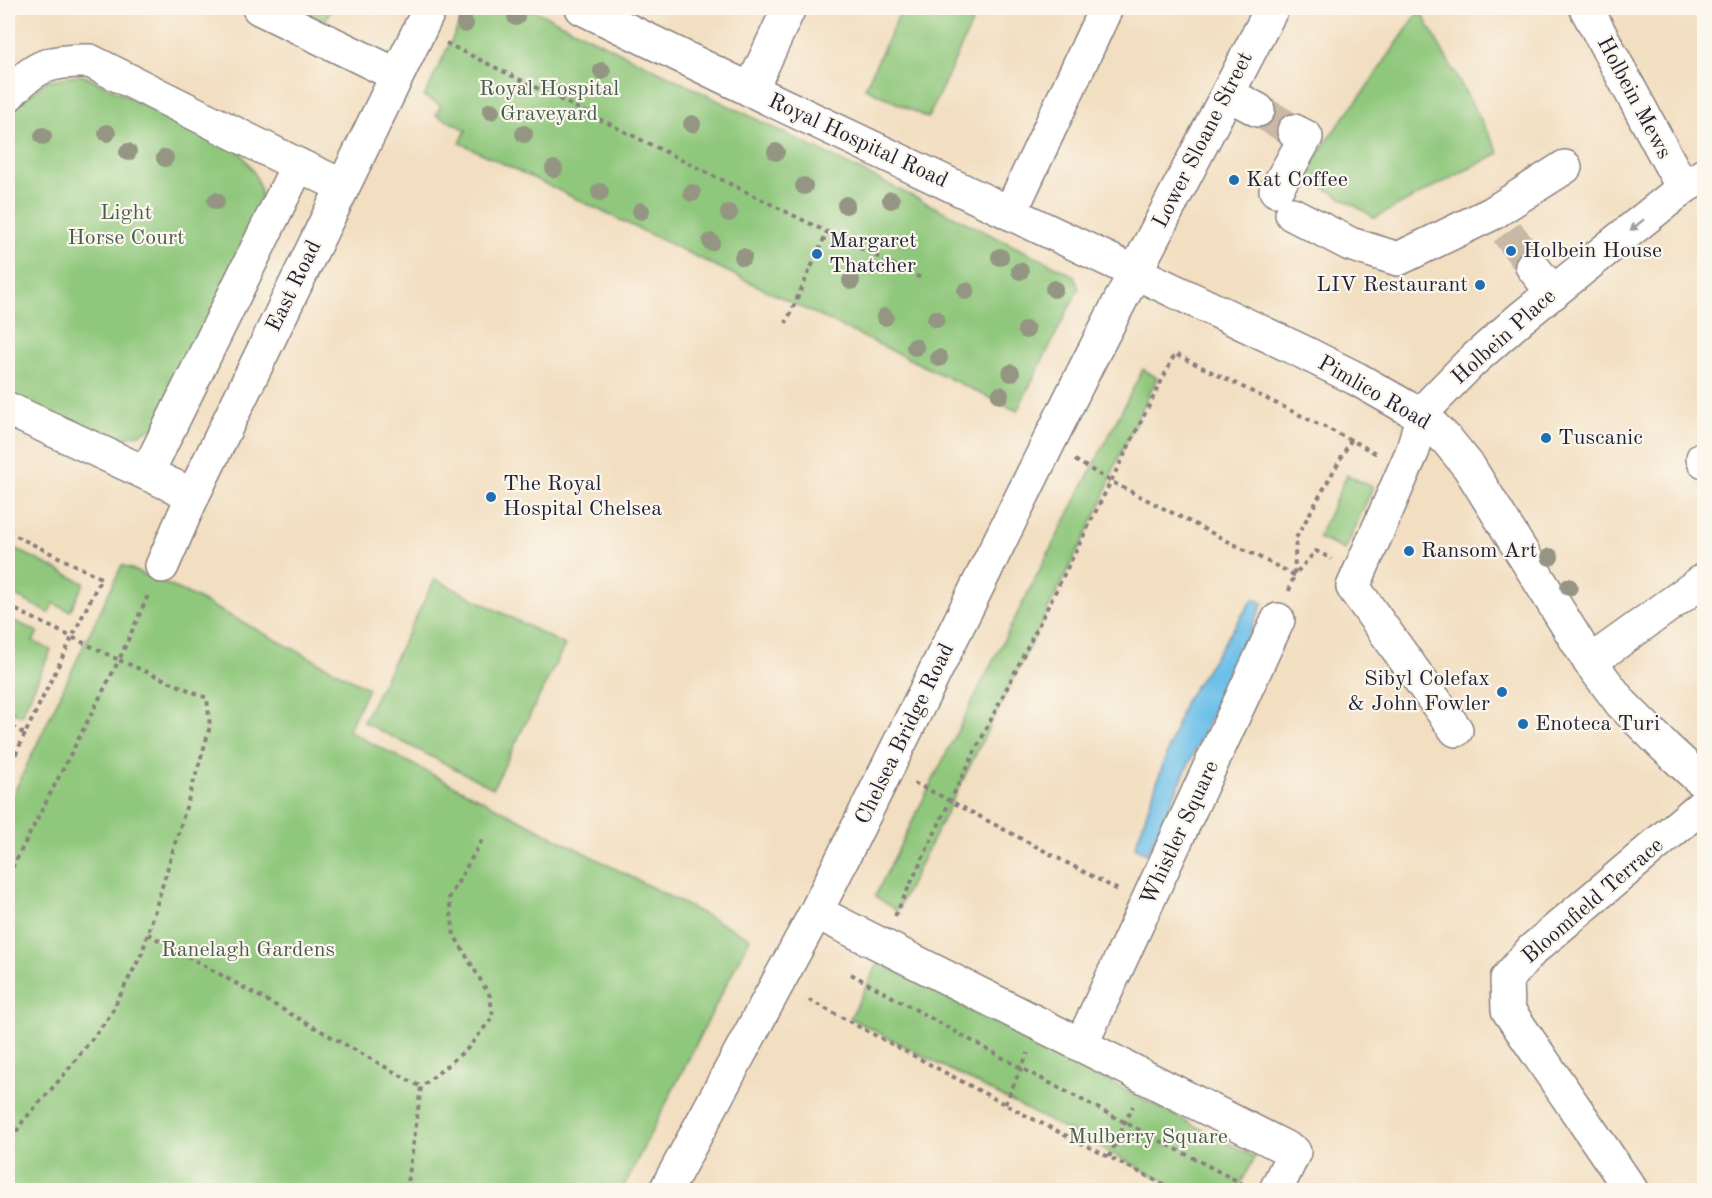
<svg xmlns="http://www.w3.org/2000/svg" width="1712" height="1198" font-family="'Old Standard TT',serif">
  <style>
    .green { fill: #8fc77b; stroke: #58745b; stroke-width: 1.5 }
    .water { fill: #6dc0e9; stroke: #487192; stroke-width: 1.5 }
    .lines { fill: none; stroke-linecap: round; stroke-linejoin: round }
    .minor-tunnel { stroke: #c8b8a5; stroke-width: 33; stroke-dasharray: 33 16; stroke-linecap: butt }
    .minor-casing { stroke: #8a807e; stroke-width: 36 }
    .major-casing { stroke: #8a807e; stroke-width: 36 }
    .path { stroke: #8a807e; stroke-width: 4; stroke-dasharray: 4.5 4.5; stroke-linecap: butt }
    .minor { stroke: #fff; stroke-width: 33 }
    .major { stroke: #fff; stroke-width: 33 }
    .tree { fill: #949683 }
    .oneway { fill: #9c9ca7 }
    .poi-dot { fill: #1f6fb2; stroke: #fbf7ec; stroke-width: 2 }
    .labels { text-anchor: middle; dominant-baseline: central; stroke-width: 4.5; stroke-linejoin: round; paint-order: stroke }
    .park-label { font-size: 22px; fill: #485c51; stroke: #fbf7ec }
    .street-label { font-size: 22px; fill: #22223b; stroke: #fbf7ec }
    .poi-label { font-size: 22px; fill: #22223b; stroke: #fbf7ec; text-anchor: start }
  </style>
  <rect width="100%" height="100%" fill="#fbf7ec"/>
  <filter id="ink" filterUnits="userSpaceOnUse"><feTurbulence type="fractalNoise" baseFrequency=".0167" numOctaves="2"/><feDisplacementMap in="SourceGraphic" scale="12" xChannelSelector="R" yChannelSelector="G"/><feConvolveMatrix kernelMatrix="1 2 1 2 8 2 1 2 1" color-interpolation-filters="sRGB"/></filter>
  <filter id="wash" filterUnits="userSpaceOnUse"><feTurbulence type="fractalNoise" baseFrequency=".008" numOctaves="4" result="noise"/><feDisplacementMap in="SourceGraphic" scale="24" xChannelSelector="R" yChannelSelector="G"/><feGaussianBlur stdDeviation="1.35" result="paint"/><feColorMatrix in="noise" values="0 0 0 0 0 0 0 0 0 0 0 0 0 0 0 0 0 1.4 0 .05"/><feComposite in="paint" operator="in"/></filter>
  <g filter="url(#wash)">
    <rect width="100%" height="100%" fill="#f2dec0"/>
    <g class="green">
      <path d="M295,8H331L325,22Z"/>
      <path d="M467,8H530L1073,275L1079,288L1075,296L1017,411L460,143L466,130L436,115L441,105L424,97Z"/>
      <path d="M902,8H979L928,118L865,88Z"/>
      <path d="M1420,10L1499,153L1375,218L1305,176L1329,137L1362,94Z"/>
      <path d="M82,75L236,147C254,170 262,180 261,210L158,424L142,433L121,439L92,437L8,397V119L12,110L48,80Z"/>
      <path d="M1143,369L1157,378L1115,465L1103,500L897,911L875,896L979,688Z"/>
      <path d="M1347,475L1373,487L1345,550L1318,538Z"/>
      <path d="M8,545L84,583L70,611L53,603L49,613L8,592Z"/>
      <path d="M122,565L185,592L368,688L348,731L750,938L622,1190H8V805Z"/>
      <path d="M435,579L565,645L493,788L363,722Z"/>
      <path d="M8,618L38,632L33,641L51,650L21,716L8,709Z"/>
      <path d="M879,962L1255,1157L1237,1190H1182L850,1018Z"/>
    </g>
    <path class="water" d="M1253,599L1263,603L1147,854L1135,847L1184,703Z"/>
  </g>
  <g filter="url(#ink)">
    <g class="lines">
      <g class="minor-tunnel">
        <path d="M1258,110L1294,131"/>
        <path d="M1507,232L1532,266"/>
      </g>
      <defs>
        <g id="minor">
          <path d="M259,8L397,75"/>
          <path d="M1586,8L1683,188"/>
          <path d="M751,90L789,8"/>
          <path d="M1228,94L1258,110"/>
          <path d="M8,95C35,65 51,60 90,61L298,165L343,186"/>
          <path d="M1276,190L1306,137L1294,131"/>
          <path d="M1010,213L1106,8"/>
          <path d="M1292,214L1350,244L1398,259L1493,213L1565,167"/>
          <path d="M1532,266L1553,293"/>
          <path d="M8,409L193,495"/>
          <path d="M1703,458L1704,461"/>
          <path d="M147,473L298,165"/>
          <path d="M162,566L193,495L430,8"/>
          <path d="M1590,662L1704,580"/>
          <path d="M1456,730L1353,587L1413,450L1422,416L1433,401L1470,363L1521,318L1683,188L1704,175"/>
          <path d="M816,912L1294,1152L1276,1190"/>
          <path d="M1081,1045L1278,620"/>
          <path d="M1631,1190L1508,1010L1507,979L1532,950L1704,804"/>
        </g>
        <g id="major">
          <path d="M582,8L751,90L1303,352L1357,379L1422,416L1447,440L1469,467L1590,662L1621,703L1665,747L1704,783"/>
          <path d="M666,1190L816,912L1088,363L1272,8"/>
        </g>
      </defs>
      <use href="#minor" class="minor-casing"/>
      <use href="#major" class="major-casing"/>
      <g class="path">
        <path d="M446,43L827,232L786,323"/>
        <path d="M827,232L923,279"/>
        <path d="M1075,460L1112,482L1294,575L1316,551L1332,559"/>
        <path d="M8,532L101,578L25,734L8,725"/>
        <path d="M1289,591L1294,575L1296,538L1351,440L1375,453L1377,451"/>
        <path d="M8,606L119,660L149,593"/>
        <path d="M8,771L25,734"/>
        <path d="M914,783L941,796L1120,891"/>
        <path d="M8,876L119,660L207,698L210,726L206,741L142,953L109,1017L63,1076L23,1121L8,1145"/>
        <path d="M895,916L950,801L1175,354L1351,440"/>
        <path d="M148,934L421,1087"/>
        <path d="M851,974L1021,1068L1241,1183L1245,1188"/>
        <path d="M809,1000L1025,1115L1175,1190"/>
        <path d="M1005,1104L1028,1053"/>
        <path d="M1109,1157L1133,1106"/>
        <path d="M407,1190L421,1087L468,1048L493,1017L490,996L454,935L449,898L483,838"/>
      </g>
      <use href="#minor" class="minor"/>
      <use href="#major" class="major"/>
    </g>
    <g class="tree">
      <circle cx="516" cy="17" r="9"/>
      <circle cx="465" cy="24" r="9"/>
      <circle cx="602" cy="71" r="9"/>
      <circle cx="491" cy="111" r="9"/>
      <circle cx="692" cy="124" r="9"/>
      <circle cx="107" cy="133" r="9"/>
      <circle cx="524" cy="134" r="9"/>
      <circle cx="43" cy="136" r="9"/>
      <circle cx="128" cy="152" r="9"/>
      <circle cx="776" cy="152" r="9"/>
      <circle cx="165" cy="158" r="9"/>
      <circle cx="554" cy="169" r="9"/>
      <circle cx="804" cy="186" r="9"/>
      <circle cx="600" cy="192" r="9"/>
      <circle cx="692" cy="193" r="9"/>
      <circle cx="891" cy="200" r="9"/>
      <circle cx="216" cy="201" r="9"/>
      <circle cx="846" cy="205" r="9"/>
      <circle cx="641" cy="211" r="9"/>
      <circle cx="729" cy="213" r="9"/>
      <circle cx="711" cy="242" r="9"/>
      <circle cx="743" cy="257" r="9"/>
      <circle cx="1000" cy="257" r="9"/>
      <circle cx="1020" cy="271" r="9"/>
      <circle cx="851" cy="281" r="9"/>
      <circle cx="1054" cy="289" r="9"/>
      <circle cx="966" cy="291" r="9"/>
      <circle cx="885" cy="317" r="9"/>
      <circle cx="936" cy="319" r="9"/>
      <circle cx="1026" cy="330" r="9"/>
      <circle cx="915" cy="347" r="9"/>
      <circle cx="939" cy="358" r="9"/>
      <circle cx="1011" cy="373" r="9"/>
      <circle cx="1000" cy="395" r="9"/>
      <circle cx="1550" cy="557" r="9"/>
      <circle cx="1569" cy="587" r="9"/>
    </g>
    <defs><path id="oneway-solid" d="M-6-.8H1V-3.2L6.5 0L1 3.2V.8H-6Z" transform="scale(1.5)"/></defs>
    <use class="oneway" href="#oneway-solid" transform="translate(1637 225) rotate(141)"/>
  </g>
  <g class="poi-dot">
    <circle cx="1234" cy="180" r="6"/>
    <circle cx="1511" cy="251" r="6"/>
    <circle cx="817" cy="254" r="6"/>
    <circle cx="1480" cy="285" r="6"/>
    <circle cx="1546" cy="438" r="6"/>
    <circle cx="491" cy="497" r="6"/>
    <circle cx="1409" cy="551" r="6"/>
    <circle cx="1502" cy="692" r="6"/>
    <circle cx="1523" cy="724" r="6"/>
  </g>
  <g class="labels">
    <g class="park-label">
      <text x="549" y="89">Royal Hospital<tspan x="549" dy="25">Graveyard</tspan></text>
      <text x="126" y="213">Light<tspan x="126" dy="25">Horse Court</tspan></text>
      <text x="248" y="950">Ranelagh Gardens</text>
      <text x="1148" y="1137">Mulberry Square</text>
    </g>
    <g class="street-label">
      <text transform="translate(1634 98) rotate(62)">Holbein Mews</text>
      <text transform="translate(1203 140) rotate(-63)">Lower Sloane Street</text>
      <text transform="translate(858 141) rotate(25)">Royal Hospital Road</text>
      <text transform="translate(294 286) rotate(-64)">East Road</text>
      <text transform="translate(1504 337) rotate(-42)">Holbein Place</text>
      <text transform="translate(1374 393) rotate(30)">Pimlico Road</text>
      <text transform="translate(905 734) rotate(-64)">Chelsea Bridge Road</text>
      <text transform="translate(1180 833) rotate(-65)">Whistler Square</text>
      <text transform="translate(1593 901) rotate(-41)">Bloomfield Terrace</text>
    </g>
    <g class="poi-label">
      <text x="1246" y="180">Kat Coffee</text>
      <text x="829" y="241">Margaret<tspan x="829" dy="25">Thatcher</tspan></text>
      <text x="1523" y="251">Holbein House</text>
      <text x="1468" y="285" text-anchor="end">LIV Restaurant</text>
      <text x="1558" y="438">Tuscanic</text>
      <text x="503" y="484">The Royal<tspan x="503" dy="25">Hospital Chelsea</tspan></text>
      <text x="1421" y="551">Ransom Art</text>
      <text x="1490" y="679" text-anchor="end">Sibyl Colefax<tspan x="1490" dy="25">&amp; John Fowler</tspan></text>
      <text x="1535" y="724">Enoteca Turi</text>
    </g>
  </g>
  <rect width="1712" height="1198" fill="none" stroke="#fbf7ec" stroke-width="30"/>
</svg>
